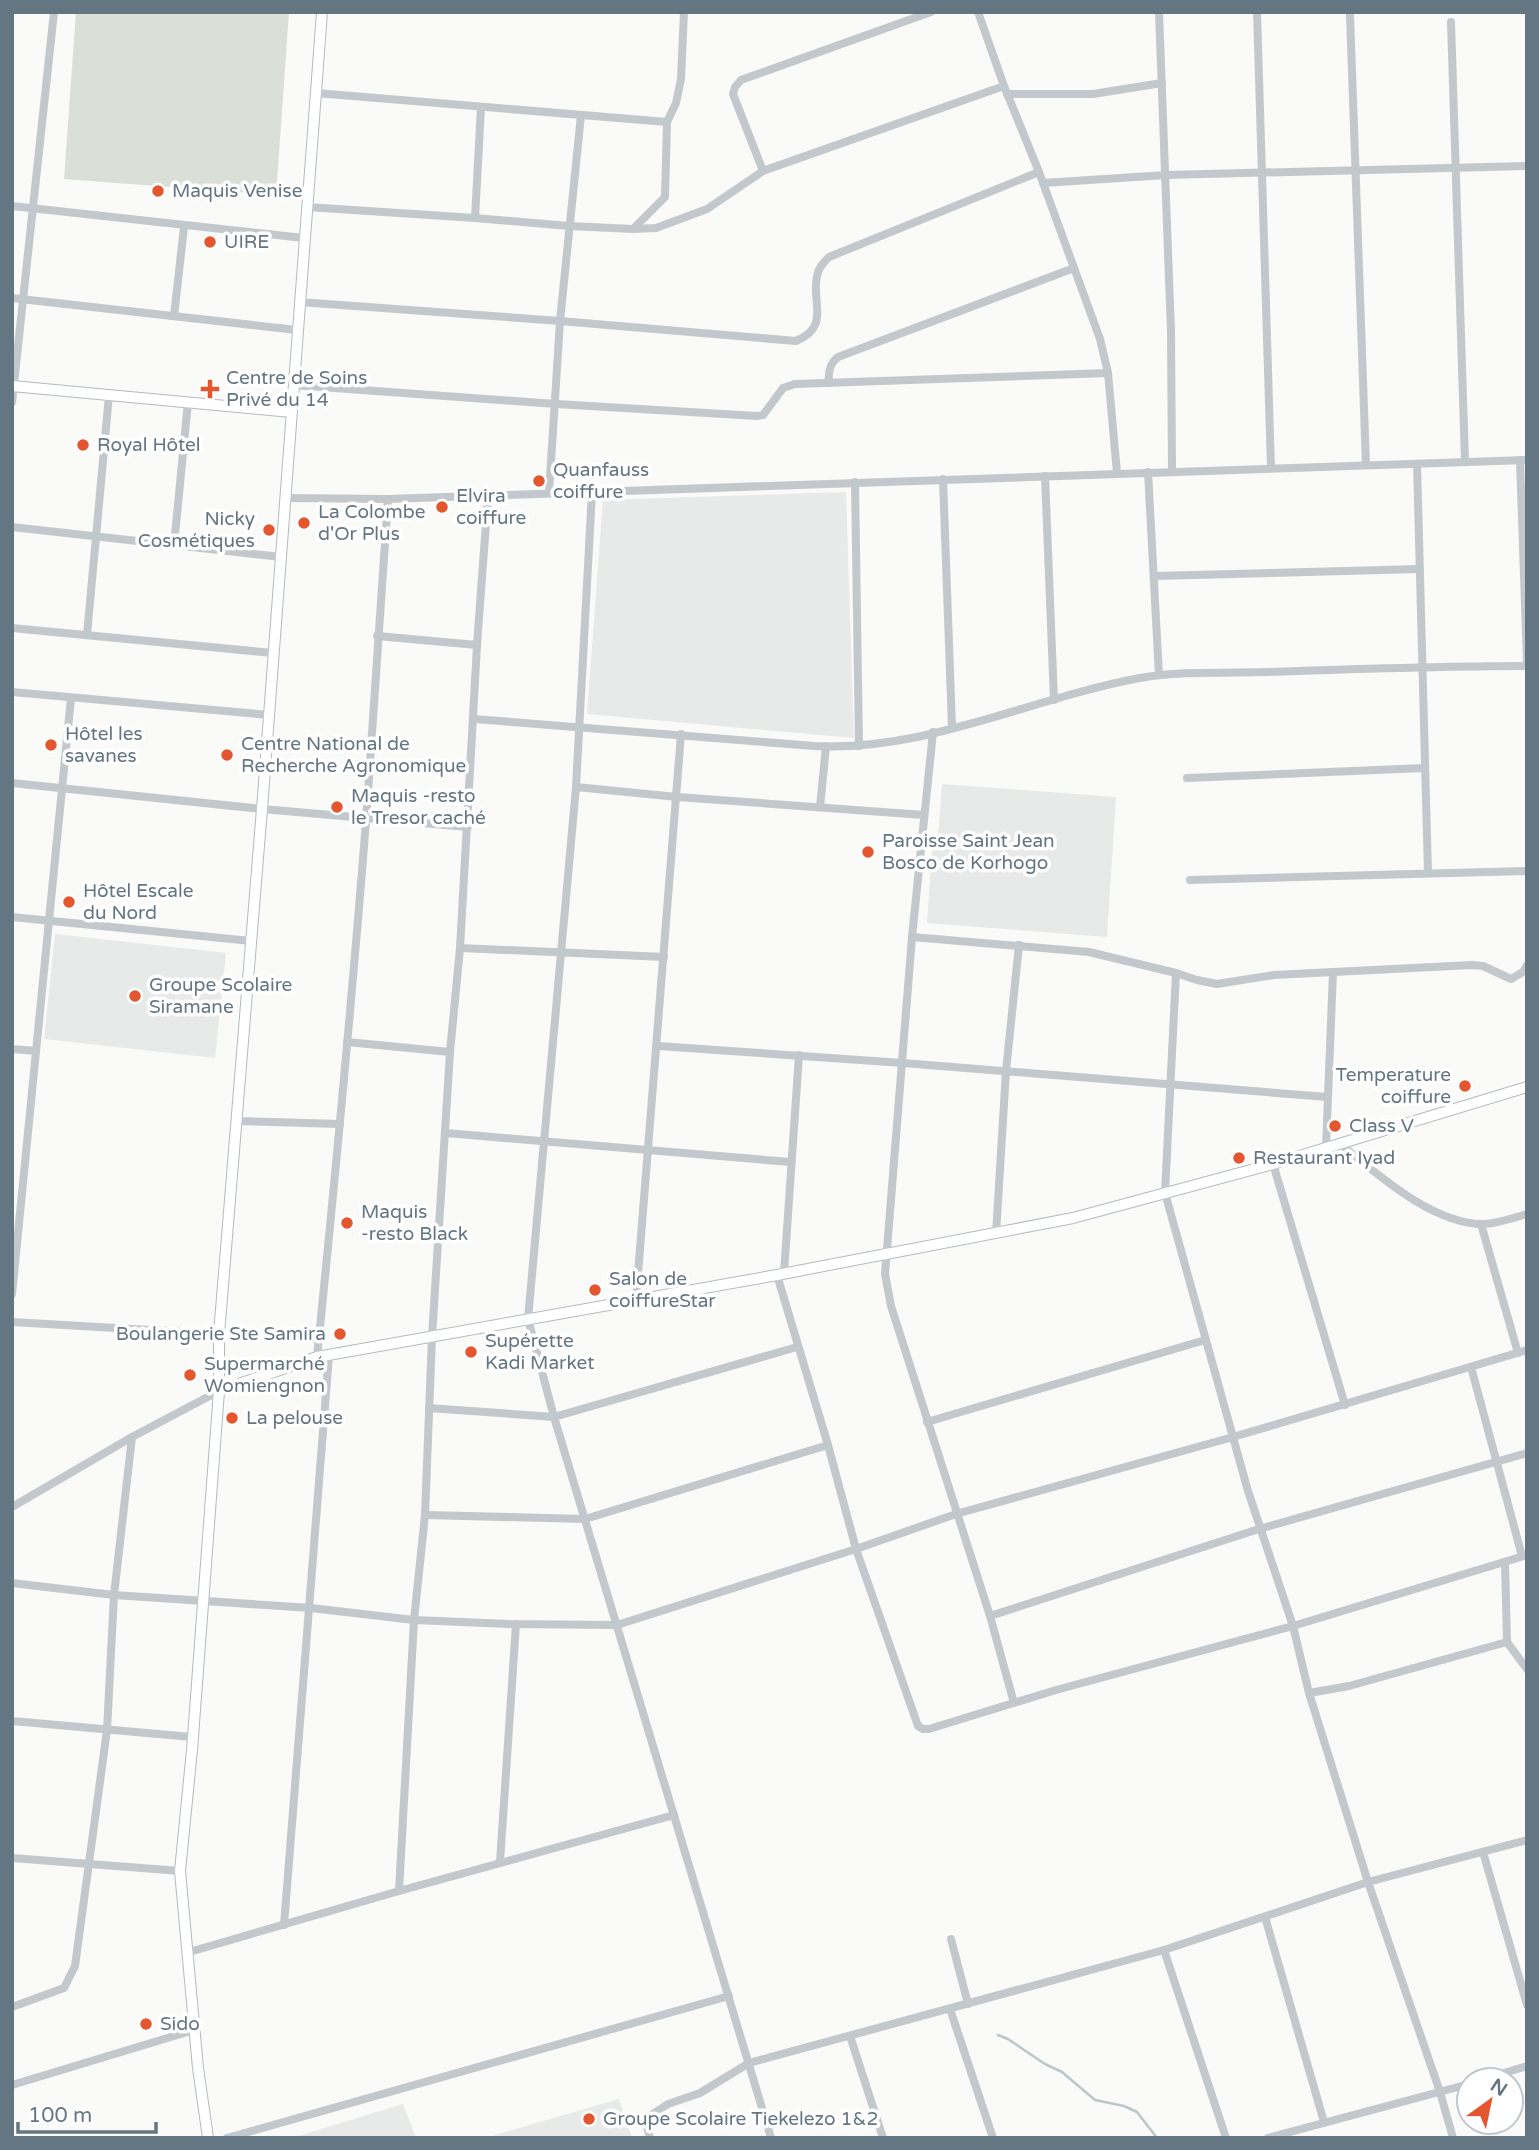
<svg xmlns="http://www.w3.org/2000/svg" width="1539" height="2150" font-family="'Varela Round',sans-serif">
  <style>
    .built { fill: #e8e9e9 }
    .pitch { fill: #dadfd7 }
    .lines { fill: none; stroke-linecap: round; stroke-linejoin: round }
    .stream { stroke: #bbc7cb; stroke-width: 2.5 }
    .secondary-casing { stroke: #b3babf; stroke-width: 12 }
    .street { stroke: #c3c8cc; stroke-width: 8 }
    .secondary { stroke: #fff; stroke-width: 10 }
    .poi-dot { fill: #e4572e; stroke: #fff; stroke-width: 2.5 }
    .labels { text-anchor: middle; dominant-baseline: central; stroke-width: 7; stroke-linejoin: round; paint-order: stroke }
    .poi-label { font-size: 19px; fill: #657683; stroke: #fff; text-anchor: start }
  </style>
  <rect width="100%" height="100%" fill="#fafaf8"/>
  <g class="built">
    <path d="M846,492L854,738L587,714L603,500Z"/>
    <path d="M942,784L1116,797L1107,937L927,923L932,849H937Z"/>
    <path d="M55,934L226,953L215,1058L44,1039Z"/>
    <path d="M619,2099L632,2138H485Z"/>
    <path d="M403,2104L416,2138H292Z"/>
  </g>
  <path class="pitch" d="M76,12H289L276,195L64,179Z"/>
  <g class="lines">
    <path class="stream" d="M998,2035L1008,2039L1045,2064L1062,2072L1095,2100L1124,2106L1137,2112L1157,2138"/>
    <defs>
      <g id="secondary">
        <path d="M12,386L291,412"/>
        <path d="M219,1391L317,1357L777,1275L1073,1218L1273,1164L1527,1087"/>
        <path d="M208,2138L198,2068L180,1871L192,1750L219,1391V1334L262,809L322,12"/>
      </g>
    </defs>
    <use href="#secondary" class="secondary-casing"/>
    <g class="street">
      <path d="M978,12L1004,86L1039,172L1100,339L1108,373L1117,473"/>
      <path d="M1159,12L1171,331L1172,471"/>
      <path d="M1257,12L1271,468"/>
      <path d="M1350,15L1366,465"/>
      <path d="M1451,22L1465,461"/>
      <path d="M316,93L667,122"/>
      <path d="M1007,94H1093L1162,83"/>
      <path d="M763,171L733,94L735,87L741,80L931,12"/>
      <path d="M1043,183L1166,175L1527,166"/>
      <path d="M12,206L304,238"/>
      <path d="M307,207L475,218L569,226L633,229L656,228L707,209L763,171L1004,86"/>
      <path d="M475,218L481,107"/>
      <path d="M633,229L665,197L667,122L676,103L681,79L684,12"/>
      <path d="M12,298L297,330"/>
      <path d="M299,302L560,321L796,341C831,326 811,303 817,276C818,268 824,262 829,257L1039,172"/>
      <path d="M174,316L184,227"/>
      <path d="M829,383C828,373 829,364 838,357L1074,268"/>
      <path d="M293,385L556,404L757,416L763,415L783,388L795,384L1108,373"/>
      <path d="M12,402L54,12"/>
      <path d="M1520,460L1527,662"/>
      <path d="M1417,464L1428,873"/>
      <path d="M1148,472L1159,675"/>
      <path d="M1045,476L1054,700"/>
      <path d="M943,479L952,727"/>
      <path d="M855,482L859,746"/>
      <path d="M592,492L576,787L528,1319L554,1417L771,2138"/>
      <path d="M549,493L560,321L581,115"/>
      <path d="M285,498L388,499L1527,460"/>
      <path d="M12,527L281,557"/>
      <path d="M174,545L188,402"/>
      <path d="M1155,576L1420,569"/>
      <path d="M12,628L273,653"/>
      <path d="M87,635L109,395"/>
      <path d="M377,636L477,645"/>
      <path d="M12,692L269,715"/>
      <path d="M474,719L814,746C926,752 1031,698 1140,678C1177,671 1227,673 1267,672C1353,669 1440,666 1527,666"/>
      <path d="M933,732L912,937L885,1274L891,1306L990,1616L1014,1703"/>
      <path d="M1187,778L1424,768"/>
      <path d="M12,783L262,809L468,827"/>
      <path d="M576,787L677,797L924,815"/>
      <path d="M820,807L826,746"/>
      <path d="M1190,880L1527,871"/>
      <path d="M12,917L251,941"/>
      <path d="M912,937L1089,952L1176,973L1197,980L1217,984L1274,975L1472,965L1483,966L1511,979L1523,972L1527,965"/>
      <path d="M460,948L664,957"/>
      <path d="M1176,973L1165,1193L1248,1491L1293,1626L1309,1693L1368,1882L1440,2092L1453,2138"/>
      <path d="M347,1042L450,1052"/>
      <path d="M658,1046L903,1063L1327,1097"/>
      <path d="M12,1049L36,1051"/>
      <path d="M236,1121L340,1124"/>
      <path d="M446,1133L790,1162"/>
      <path d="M1339,1143C1377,1174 1433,1225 1485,1224C1499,1223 1513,1218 1527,1214"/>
      <path d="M1326,1147L1333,972"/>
      <path d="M1273,1164L1345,1405"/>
      <path d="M1481,1224L1518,1353"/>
      <path d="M996,1234L1006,1071L1019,945"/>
      <path d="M784,1273L799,1055"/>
      <path d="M777,1275L828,1445L856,1549L918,1726L923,1729H929L1056,1690L1293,1626L1527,1555"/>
      <path d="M12,1294L71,698"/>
      <path d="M636,1299L681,734"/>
      <path d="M12,1322L219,1334"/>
      <path d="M317,1357C335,1179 352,1000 366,821C374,714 380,606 388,499"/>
      <path d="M1471,1367L1522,1556"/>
      <path d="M429,1408L554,1417L797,1347"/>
      <path d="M927,1422L1205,1340"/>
      <path d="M12,1507L132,1437L219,1391"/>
      <path d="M425,1515L585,1519L828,1445"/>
      <path d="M1505,1562L1507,1642L1527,1669"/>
      <path d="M12,1583L114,1595L311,1608L414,1620L509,1624L617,1625L856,1549L956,1514L1233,1437L1527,1350"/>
      <path d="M990,1616L1259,1529L1527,1453"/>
      <path d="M1309,1693L1349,1686L1507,1642"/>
      <path d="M12,1721L192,1737"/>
      <path d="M1483,1852L1527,2005"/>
      <path d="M12,1858L180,1871"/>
      <path d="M500,1862L516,1624"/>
      <path d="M399,1891L414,1620L425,1515L432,1337L450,1052L460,948L477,645L488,496"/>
      <path d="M1265,1917L1324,2122"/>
      <path d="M284,1925L329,1355"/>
      <path d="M951,1939L968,2004"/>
      <path d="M1164,1950L1226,2138"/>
      <path d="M186,1953L399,1891L674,1815"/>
      <path d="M12,2007L64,1988L75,1966L107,1730L114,1595L132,1437"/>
      <path d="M950,2009L993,2138"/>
      <path d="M850,2036L883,2138"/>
      <path d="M1481,2080L1527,2066"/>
      <path d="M12,2085L194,2030"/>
      <path d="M227,2138L729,1996"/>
      <path d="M650,2138L645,2119L668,2104L700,2093L749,2063L1164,1950L1368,1882L1527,1840"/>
      <path d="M1268,2138L1469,2084"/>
    </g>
    <use href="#secondary" class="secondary"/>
  </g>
  <g class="poi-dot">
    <circle cx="158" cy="191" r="7"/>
    <circle cx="210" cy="242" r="7"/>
    <path d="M206.5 378.5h7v7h7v7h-7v7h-7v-7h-7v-7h7z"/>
    <circle cx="83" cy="445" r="7"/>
    <circle cx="539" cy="481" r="7"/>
    <circle cx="442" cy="507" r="7"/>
    <circle cx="304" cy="523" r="7"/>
    <circle cx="269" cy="530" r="7"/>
    <circle cx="51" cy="745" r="7"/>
    <circle cx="227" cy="755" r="7"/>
    <circle cx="337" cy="807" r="7"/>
    <circle cx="868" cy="852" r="7"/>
    <circle cx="69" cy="902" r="7"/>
    <circle cx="135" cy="996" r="7"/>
    <circle cx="1465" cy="1086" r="7"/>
    <circle cx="1335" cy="1126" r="7"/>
    <circle cx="1239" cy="1158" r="7"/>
    <circle cx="347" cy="1223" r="7"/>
    <circle cx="595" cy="1290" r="7"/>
    <circle cx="340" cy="1334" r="7"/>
    <circle cx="471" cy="1352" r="7"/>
    <circle cx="190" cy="1375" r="7"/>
    <circle cx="232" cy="1418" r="7"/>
    <circle cx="146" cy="2024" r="7"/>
    <circle cx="589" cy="2119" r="7"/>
  </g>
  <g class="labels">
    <g class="poi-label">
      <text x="172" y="191">Maquis Venise</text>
      <text x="224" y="242">UIRE</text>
      <text x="226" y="378">Centre de Soins<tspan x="226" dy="22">Privé du 14</tspan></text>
      <text x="97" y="445">Royal Hôtel</text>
      <text x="553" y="470">Quanfauss<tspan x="553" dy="22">coiffure</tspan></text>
      <text x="456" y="496">Elvira<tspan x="456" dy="22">coiffure</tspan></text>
      <text x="318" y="512">La Colombe<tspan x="318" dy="22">d'Or Plus</tspan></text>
      <text x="255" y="519" text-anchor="end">Nicky<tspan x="255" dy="22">Cosmétiques</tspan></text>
      <text x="65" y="734">Hôtel les<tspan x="65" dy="22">savanes</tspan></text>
      <text x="241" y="744">Centre National de<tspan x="241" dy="22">Recherche Agronomique</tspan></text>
      <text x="351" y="796">Maquis -resto<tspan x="351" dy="22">le Tresor caché</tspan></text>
      <text x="882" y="841">Paroisse Saint Jean<tspan x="882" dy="22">Bosco de Korhogo</tspan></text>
      <text x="83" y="891">Hôtel Escale<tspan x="83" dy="22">du Nord</tspan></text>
      <text x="149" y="985">Groupe Scolaire<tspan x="149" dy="22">Siramane</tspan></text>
      <text x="1451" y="1075" text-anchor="end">Temperature<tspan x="1451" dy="22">coiffure</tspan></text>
      <text x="1349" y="1126">Class V</text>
      <text x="1253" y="1158">Restaurant Iyad</text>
      <text x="361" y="1212">Maquis<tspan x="361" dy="22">-resto Black</tspan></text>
      <text x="609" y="1279">Salon de<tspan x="609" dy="22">coiffureStar</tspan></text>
      <text x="326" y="1334" text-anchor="end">Boulangerie Ste Samira</text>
      <text x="485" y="1341">Supérette<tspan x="485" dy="22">Kadi Market</tspan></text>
      <text x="204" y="1364">Supermarché<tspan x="204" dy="22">Womiengnon</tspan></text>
      <text x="246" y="1418">La pelouse</text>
      <text x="160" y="2024">Sido</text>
      <text x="603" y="2119">Groupe Scolaire Tiekelezo 1&amp;2</text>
    </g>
  </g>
  <rect width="1539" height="2150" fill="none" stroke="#657683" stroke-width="28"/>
  <g transform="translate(1490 2101) rotate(33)"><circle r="33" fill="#ffffff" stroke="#c1c8cd" stroke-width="2"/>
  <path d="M0-5L12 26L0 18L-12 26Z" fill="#e4572e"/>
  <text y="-10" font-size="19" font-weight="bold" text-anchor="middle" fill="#657683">N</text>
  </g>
  <path d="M18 2122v10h138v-10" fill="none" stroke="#657683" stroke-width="3.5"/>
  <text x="28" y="2122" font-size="21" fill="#657683" stroke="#ffffff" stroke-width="5" paint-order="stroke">100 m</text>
</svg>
